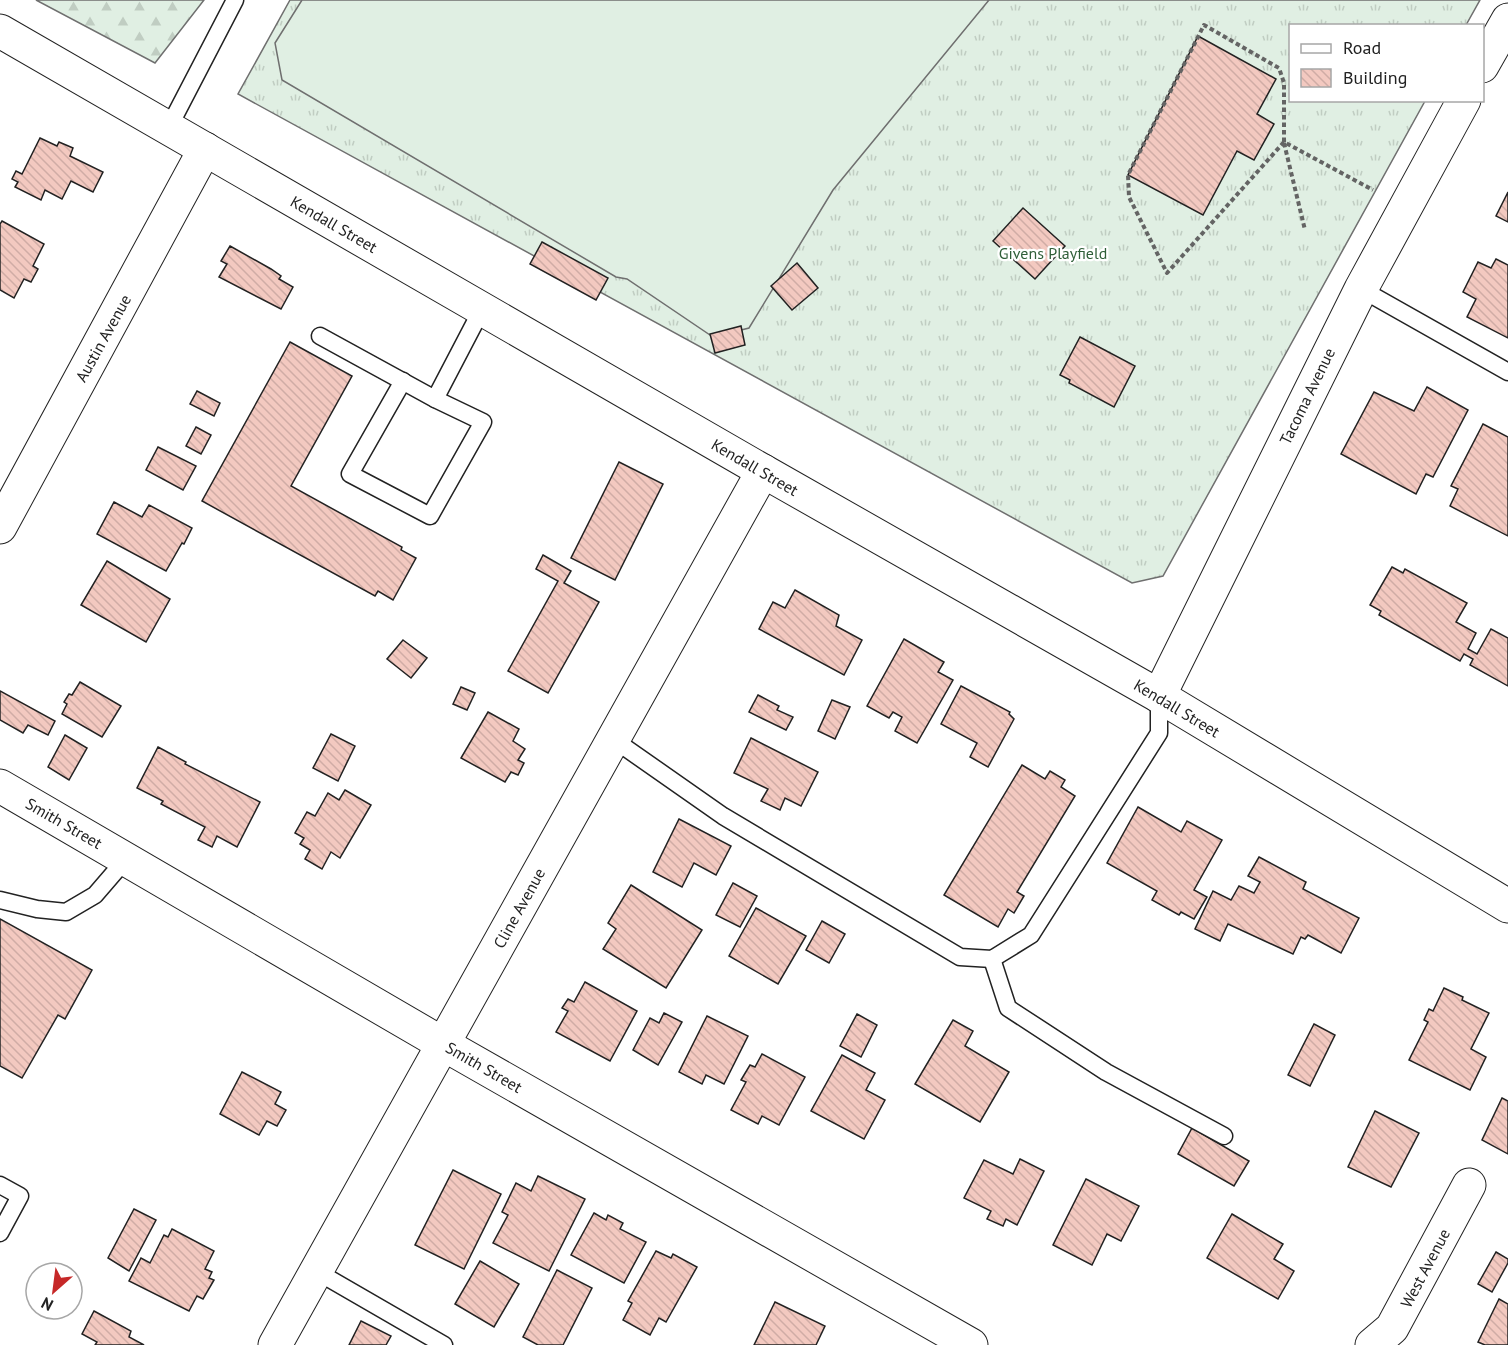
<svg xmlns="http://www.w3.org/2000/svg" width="1508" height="1345" font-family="'PT Sans',sans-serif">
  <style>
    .grass { fill: url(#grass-tufts); stroke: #6f6f6f; stroke-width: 1.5 }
    .forest { fill: url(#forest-firs); stroke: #6f6f6f; stroke-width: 1.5 }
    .pitch { fill: #e0efe3; stroke: #6f6f6f; stroke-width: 1.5 }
    .building { fill: url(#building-back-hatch); stroke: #222; stroke-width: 1.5 }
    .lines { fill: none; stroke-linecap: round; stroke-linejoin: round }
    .service-casing { stroke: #222; stroke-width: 19 }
    .minor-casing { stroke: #222; stroke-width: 35 }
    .path { stroke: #646464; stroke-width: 4; stroke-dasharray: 4.5 3; stroke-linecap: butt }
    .service { stroke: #fff; stroke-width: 16 }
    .minor { stroke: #fff; stroke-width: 33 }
    .labels { text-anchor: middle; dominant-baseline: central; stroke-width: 4.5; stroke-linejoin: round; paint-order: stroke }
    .street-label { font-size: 16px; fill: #222; stroke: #fff }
    .park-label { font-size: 16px; fill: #2f5e38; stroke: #fff }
  </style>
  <defs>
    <pattern id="grass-tufts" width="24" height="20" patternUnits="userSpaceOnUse" patternTransform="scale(1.5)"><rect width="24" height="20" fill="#e0efe3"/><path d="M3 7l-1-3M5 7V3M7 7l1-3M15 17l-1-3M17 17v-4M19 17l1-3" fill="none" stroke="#c0cdc2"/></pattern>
    <pattern id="forest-firs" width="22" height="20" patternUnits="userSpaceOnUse" patternTransform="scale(1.5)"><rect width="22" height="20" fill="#e0efe3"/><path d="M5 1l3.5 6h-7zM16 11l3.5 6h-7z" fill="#c0cdc2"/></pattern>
    <pattern id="building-back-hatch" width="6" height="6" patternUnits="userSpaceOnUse" patternTransform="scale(1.5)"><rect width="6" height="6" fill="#f3c9c0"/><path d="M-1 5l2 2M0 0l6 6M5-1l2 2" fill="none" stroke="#d0aca5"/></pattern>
  </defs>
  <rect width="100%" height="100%" fill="#fff"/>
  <path class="grass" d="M290,0H1480L1466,25L1290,26V100L1425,101L1163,576L1132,583L238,94Z"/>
  <path class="forest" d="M36,0H204L155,63Z"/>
  <path class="pitch" d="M302,0H989L833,190L749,328L713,337L627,279L616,277L282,80L275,43Z"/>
  <g class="building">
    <path d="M1198,36L1276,79L1257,114L1274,124L1254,160L1237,151L1203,215L1128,175Z"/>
    <path d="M40,138L57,146L59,142L73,148L70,156L103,172L93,192L71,181L62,199L45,190L41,200L15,187L18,182L12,179L16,171L22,174Z"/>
    <path d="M1508,192V222L1496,216Z"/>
    <path d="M1023,208L1065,246L1035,279L993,241Z"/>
    <path d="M2,221L44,244L33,266L38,269L31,282L24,279L14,298L0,290V224Z"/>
    <path d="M542,242L608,278L596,300L530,264Z"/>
    <path d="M230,246L271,269L281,276L279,279L293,287L281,309L219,277L227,264L221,261Z"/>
    <path d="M1496,259L1508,265V338L1467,317L1476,299L1463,292L1478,262L1491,268Z"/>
    <path d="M797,263L818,288L792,310L771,286Z"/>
    <path d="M741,326L745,345L715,353L710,334Z"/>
    <path d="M1080,337L1135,366L1114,407L1069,383L1070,380L1060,375Z"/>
    <path d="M290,342L352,376L291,486L402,547L401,550L416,558L393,600L378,591L375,596L202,501Z"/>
    <path d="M1427,387L1468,410L1433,477L1426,474L1416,494L1341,454L1374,392L1414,411Z"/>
    <path d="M197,391L220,403L214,416L190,404Z"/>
    <path d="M1483,424L1508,437V536L1450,506L1458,489L1451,486Z"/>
    <path d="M196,427L211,435L201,454L186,446Z"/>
    <path d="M158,447L196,466L183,490L146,470Z"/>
    <path d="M619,462L663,484L615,580L571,558Z"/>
    <path d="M114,502L142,517L149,505L192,528L184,544L182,543L166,571L97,534Z"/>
    <path d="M543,555L571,571L564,583L599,602L548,693L508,671L558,581L536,569Z"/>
    <path d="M107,561L170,599L146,642L81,605Z"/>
    <path d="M1392,567L1403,573L1405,569L1467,603L1456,622L1476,633L1468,649L1477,654L1491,629L1508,638V686L1470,665L1473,659L1464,654L1460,661L1379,615L1381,611L1370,605Z"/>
    <path d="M795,590L839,615L836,626L862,640L844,675L759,629L773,602L785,608Z"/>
    <path d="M904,639L944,662L938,672L953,680L917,743L895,731L902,717L893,712L889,718L867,706Z"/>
    <path d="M403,640L427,658L411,678L387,659Z"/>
    <path d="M80,682L121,706L102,737L62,714L67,704L64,702L69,694L72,695Z"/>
    <path d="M961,686L1010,712L1009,714L1014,719L988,767L970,757L977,743L941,724Z"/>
    <path d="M461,687L475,693L467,710L453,704Z"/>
    <path d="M0,691L55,721L48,735L28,725L23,733L0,720Z"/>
    <path d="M758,695L779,706L777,710L793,717L786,730L749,712Z"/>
    <path d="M832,700L850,707L835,739L818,731Z"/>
    <path d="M488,712L519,729L513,741L525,749L518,760L524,763L518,775L511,772L505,782L461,758Z"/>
    <path d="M331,734L355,746L338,781L313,768Z"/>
    <path d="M65,735L87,748L69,780L48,767Z"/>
    <path d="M751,738L818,772L801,806L785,798L780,810L761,801L768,789L734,773Z"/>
    <path d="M158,747L186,762L185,764L260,802L237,847L217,836L212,847L198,840L205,827L161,804L163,801L137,788Z"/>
    <path d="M1022,765L1045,779L1050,771L1065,780L1061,787L1075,796L1017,892L1024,896L1014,913L1008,909L998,927L944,895Z"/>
    <path d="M345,790L371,805L340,858L331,852L322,869L305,859L310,850L300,844L304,838L295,833L307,812L315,816L328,793L339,800Z"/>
    <path d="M1138,807L1181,832L1187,821L1222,840L1194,890L1207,897L1194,919L1181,912L1179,915L1152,900L1157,891L1107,863Z"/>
    <path d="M679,819L731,846L716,875L694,863L682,887L653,872Z"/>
    <path d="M1259,857L1306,882L1303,889L1359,918L1341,953L1308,935L1305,939L1301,937L1293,954L1228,924L1220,941L1195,929L1213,891L1231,900L1239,886L1254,893L1260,882L1248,876Z"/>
    <path d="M733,883L757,896L740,927L716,915Z"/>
    <path d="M631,885L702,930L666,988L603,949L616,929L608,923Z"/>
    <path d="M756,908L806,936L778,984L729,956Z"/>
    <path d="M0,919L92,970L65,1019L58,1015L22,1078L0,1066Z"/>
    <path d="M822,921L845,934L829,963L806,950Z"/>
    <path d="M585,982L637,1011L610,1061L556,1032L568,1011L562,1008L568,999L574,1002Z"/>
    <path d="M1444,988L1463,997L1462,1000L1489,1013L1471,1049L1486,1057L1470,1090L1409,1060L1428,1022L1424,1020L1429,1009L1433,1011Z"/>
    <path d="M664,1013L682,1022L658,1065L633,1050L650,1018L659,1023Z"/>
    <path d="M857,1014L877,1025L861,1057L840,1046Z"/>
    <path d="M707,1016L748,1036L724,1084L706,1075L702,1084L679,1072Z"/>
    <path d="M953,1020L973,1031L965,1046L1009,1072L980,1122L915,1084Z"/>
    <path d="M1314,1024L1335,1035L1310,1086L1288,1075Z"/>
    <path d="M762,1054L805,1077L779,1125L762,1116L758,1124L731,1110L746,1082L741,1080L750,1065L755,1067Z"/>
    <path d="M842,1055L875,1073L866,1090L885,1100L864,1139L811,1111Z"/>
    <path d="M242,1072L281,1092L275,1104L286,1110L277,1126L267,1121L259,1135L220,1114Z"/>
    <path d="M1502,1098L1508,1101V1154L1482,1140Z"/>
    <path d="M1375,1111L1419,1133L1391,1187L1348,1167Z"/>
    <path d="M1192,1128L1249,1161L1234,1186L1178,1154Z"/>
    <path d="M1020,1159L1044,1171L1017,1225L1006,1219L1003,1226L987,1219L991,1211L964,1198L984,1160L1013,1174Z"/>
    <path d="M453,1170L501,1194L464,1269L415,1245Z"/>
    <path d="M538,1176L585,1199L549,1271L493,1243L508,1215L502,1212L516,1183L531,1191Z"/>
    <path d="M1086,1179L1139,1206L1121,1241L1107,1234L1092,1265L1053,1245Z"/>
    <path d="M134,1209L156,1220L129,1271L108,1258Z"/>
    <path d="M594,1213L606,1220L608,1215L623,1223L620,1229L646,1242L624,1283L571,1255Z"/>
    <path d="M1232,1214L1283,1244L1274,1259L1294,1271L1278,1299L1207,1258Z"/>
    <path d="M172,1229L214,1251L205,1269L212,1272L209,1278L214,1280L203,1299L197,1296L189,1311L129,1281L141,1258L150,1263L164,1235L168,1237Z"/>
    <path d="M656,1251L671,1258L673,1254L697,1267L666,1322L659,1318L650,1335L623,1320L632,1303L628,1301Z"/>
    <path d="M1496,1252L1508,1259V1263L1492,1292L1478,1284Z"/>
    <path d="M480,1261L519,1284L494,1327L455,1304Z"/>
    <path d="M557,1270L592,1288L563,1345H538L523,1337Z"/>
    <path d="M1499,1299L1508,1304V1345H1485L1478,1342Z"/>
    <path d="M775,1302L825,1326L816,1345H754Z"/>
    <path d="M94,1311L131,1331L129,1337L144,1345H95L97,1342L82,1334Z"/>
    <path d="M361,1321L391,1336L386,1345H349Z"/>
  </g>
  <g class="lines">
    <defs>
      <g id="service">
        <path d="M169,127L235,0"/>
        <path d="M1361,289L1508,372"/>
        <path d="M320,336L435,399L482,309"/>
        <path d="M403,381L350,474L430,516L483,422L435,399"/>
        <path d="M613,739L723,816L960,957L992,959L1031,935L1159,733V696"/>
        <path d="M0,900L37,909L66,912L95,895L126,859"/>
        <path d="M992,959L1008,1008L1106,1072L1224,1136"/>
        <path d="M0,1185L20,1196L0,1233"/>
        <path d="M316,1271L444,1345"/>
      </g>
      <g id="minor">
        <path d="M0,31L763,471L1159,696L1508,906"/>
        <path d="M1482,66L1508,20"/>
        <path d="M0,527L205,149"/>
        <path d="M1159,696L1361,289L1464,100"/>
        <path d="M0,786L443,1044L971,1345"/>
        <path d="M275,1345L763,471"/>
        <path d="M1372,1345L1392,1328L1469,1185"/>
      </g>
    </defs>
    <use href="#service" class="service-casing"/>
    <use href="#minor" class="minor-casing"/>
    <g class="path">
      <path d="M1284,142L1167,273L1129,197L1128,175L1204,25L1279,68L1284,83V142L1373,190"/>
      <path d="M1284,143L1305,230"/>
    </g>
    <use href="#service" class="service"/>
    <use href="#minor" class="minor"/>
  </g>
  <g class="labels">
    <g class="street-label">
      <text transform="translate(334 224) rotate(30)">Kendall Street</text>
      <text transform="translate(103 338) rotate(-61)">Austin Avenue</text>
      <text transform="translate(1307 396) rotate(-64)">Tacoma Avenue</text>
      <text transform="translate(755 467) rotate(30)">Kendall Street</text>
      <text transform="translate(1177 708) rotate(31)">Kendall Street</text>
      <text transform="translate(64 823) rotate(30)">Smith Street</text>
      <text transform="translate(519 908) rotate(-61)">Cline Avenue</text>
      <text transform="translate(484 1067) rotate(30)">Smith Street</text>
      <text transform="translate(1425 1268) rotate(-62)">West Avenue</text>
    </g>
    <g class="park-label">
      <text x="1053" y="253">Givens Playfield</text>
    </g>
  </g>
  <rect x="1289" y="24" width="195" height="78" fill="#ffffff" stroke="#a7a7a7" stroke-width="1.5"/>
  <rect x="1301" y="44" width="30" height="9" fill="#ffffff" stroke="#a7a7a7" stroke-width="1.5"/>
  <text x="1343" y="54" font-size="18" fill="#222222">Road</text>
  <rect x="1301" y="69" width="30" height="18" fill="url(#building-back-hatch)" stroke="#a7a7a7" stroke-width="1.5"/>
  <text x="1343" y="84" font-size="18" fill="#222222">Building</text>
  <g transform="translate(54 1291) rotate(208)"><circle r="28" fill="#ffffff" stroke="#a7a7a7" stroke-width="1.5"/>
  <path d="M0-4.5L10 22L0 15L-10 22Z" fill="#c62828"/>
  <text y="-9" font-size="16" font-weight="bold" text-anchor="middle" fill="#222222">N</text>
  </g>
</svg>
